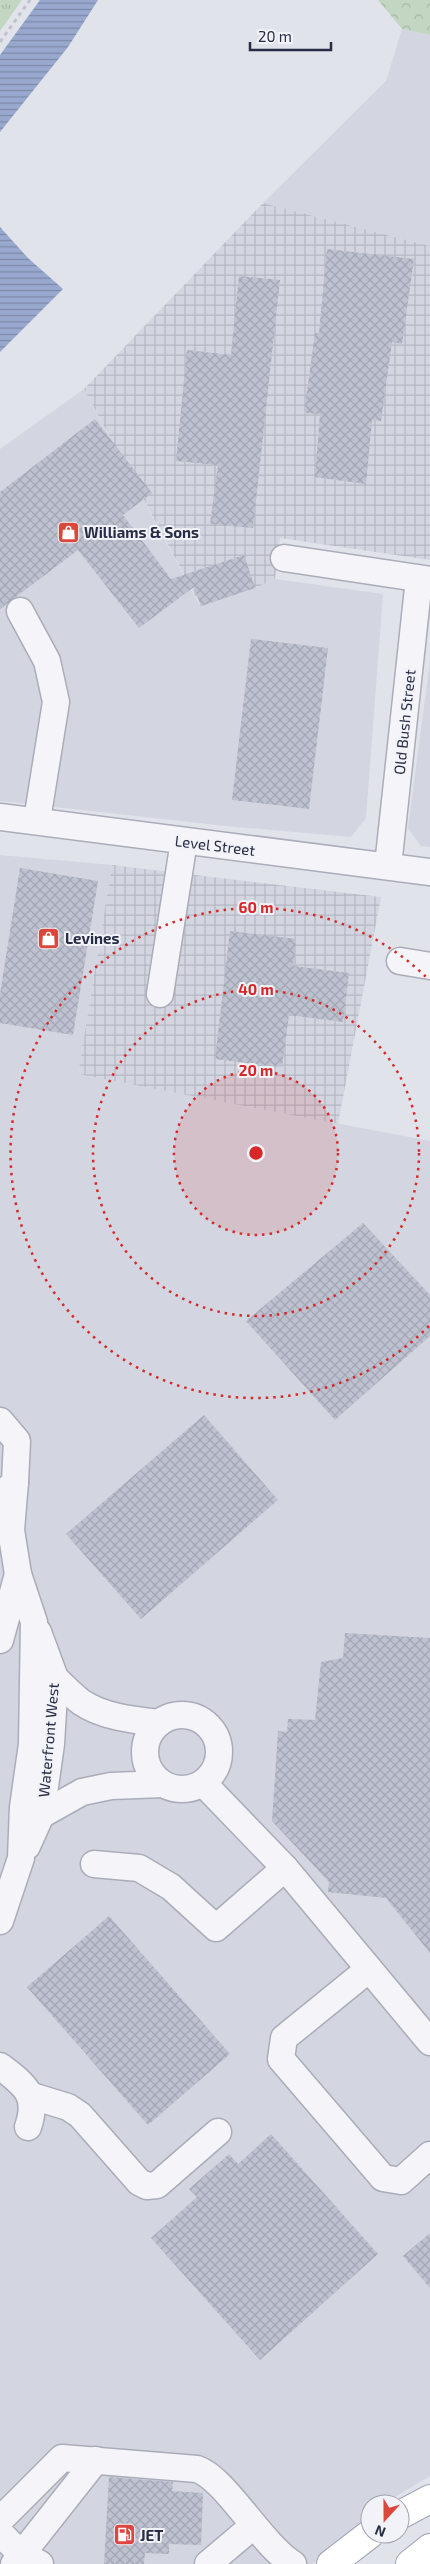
<svg xmlns="http://www.w3.org/2000/svg" width="430" height="2564" font-family="'Exo 2',sans-serif">
  <style>
    .built { fill: #d3d5e0 }
    .industrial { fill: url(#industrial-grid) }
    .grass { fill: url(#grass-tufts) }
    .forest { fill: url(#forest-crowns) }
    .water { fill: url(#water-rules) }
    .building { fill: url(#building-cross-hatch) }
    .lines { fill: none; stroke-linecap: round; stroke-linejoin: round }
    .minor-casing { stroke: #aaacb9; stroke-width: 29 }
    .major-casing { stroke: #a0a4b8; stroke-width: 30 }
    .path { stroke: #c0c1ca; stroke-width: 3; stroke-dasharray: 4 4; stroke-linecap: butt }
    .minor { stroke: #f5f5f9; stroke-width: 26 }
    .major { stroke: #fff; stroke-width: 28 }
    .ring { fill: none; stroke: #d62828; stroke-width: 2.5; stroke-dasharray: 2.5 5 }
    .labels { text-anchor: middle; dominant-baseline: central; stroke-width: 4; stroke-linejoin: round; paint-order: stroke }
    .poi-label { font-size: 15px; font-weight: bold; fill: #282c45; stroke: #f1f3f8; text-anchor: start }
    .street-label { font-size: 15px; fill: #282c45; stroke: #f1f3f8 }
    .centre { fill: #d62828; stroke: #f1f3f8; stroke-width: 2.5 }
    .ring-label { font-size: 15px; text-anchor: middle; font-weight: bold; fill: #d62828; stroke: #f1f3f8; stroke-width: 4; stroke-linejoin: round; paint-order: stroke }
  </style>
  <defs>
    <pattern id="industrial-grid" width="8" height="8" patternUnits="userSpaceOnUse" patternTransform="scale(1.25)"><rect width="8" height="8" fill="#d3d5e0"/><path d="M0 4h8M4 0v8" fill="none" stroke="#b5b7c2"/></pattern>
    <pattern id="grass-tufts" width="24" height="20" patternUnits="userSpaceOnUse" patternTransform="scale(1.25)"><rect width="24" height="20" fill="#c2d6c2"/><path d="M3 7l-1-3M5 7V3M7 7l1-3M15 17l-1-3M17 17v-4M19 17l1-3" fill="none" stroke="#a7b8a8"/></pattern>
    <pattern id="forest-crowns" width="20" height="18" patternUnits="userSpaceOnUse" patternTransform="scale(1.25)"><rect width="20" height="18" fill="#c2d6c2"/><path d="M2 6a3 3 0 1 1 6 0M12 15a3 3 0 1 1 6 0" fill="none" stroke="#a7b8a8"/></pattern>
    <pattern id="water-rules" width="6" height="5" patternUnits="userSpaceOnUse" patternTransform="scale(1.25)"><rect width="6" height="5" fill="#99a8ce"/><path d="M0 2.5h6" fill="none" stroke="#7d89a9"/></pattern>
    <pattern id="building-cross-hatch" width="8" height="8" patternUnits="userSpaceOnUse" patternTransform="scale(1.25)"><rect width="8" height="8" fill="#bec1cf"/><path d="M0 0l8 8M0 8l8-8" fill="none" stroke="#a3a6b3"/></pattern>
  </defs>
  <rect width="100%" height="100%" fill="#e1e3eb"/>
  <g class="built">
    <path d="M402,29L430,35V246L263,203L386,81Z"/>
    <path d="M84,389L200,606L255,588L275,579L383,594L366,818L351,837L226,826L0,801V449Z"/>
    <path d="M430,661V847L421,846L408,828Z"/>
    <path d="M0,855L112,865L78,1074L430,1141V2476L383,2504H370V2515L313,2564H0Z"/>
  </g>
  <g class="industrial">
    <path d="M263,203L430,246V560L280,538L275,579L255,588L201,606L84,389Z"/>
    <path d="M112,865L381,897L338,1124L78,1074Z"/>
  </g>
  <path class="grass" d="M0,0H22L0,31Z"/>
  <path class="forest" d="M378,0H430V35L402,29Z"/>
  <g class="water">
    <path d="M40,0H98L68,47L0,132V55Z"/>
    <path d="M0,227L28,258L63,289L0,352Z"/>
  </g>
  <g class="building">
    <path d="M327,249L414,259L402,344L392,342L381,421L372,420L366,484L315,477L320,414L304,413L315,333H319Z"/>
    <path d="M239,276L280,280L253,528L210,524L218,465L176,461L187,350L231,355Z"/>
    <path d="M95,419L152,493L123,515L171,579L244,555L255,588L201,606L194,587L139,628L78,550L0,609V492Z"/>
    <path d="M251,639L328,648L309,809L232,800Z"/>
    <path d="M20,868L98,881L73,1035L0,1023V994Z"/>
    <path d="M230,931L296,939L293,966L349,973L343,1022L289,1015L282,1067L215,1059Z"/>
    <path d="M363,1223L430,1295V1336L335,1420L246,1321Z"/>
    <path d="M204,1415L278,1500L141,1619L66,1534Z"/>
    <path d="M345,1633L430,1638V1953L386,1898L328,1892L329,1882L272,1821L278,1731L287,1732L288,1719L315,1720L321,1662L343,1658Z"/>
    <path d="M109,1916L230,2054L148,2125L27,1987Z"/>
    <path d="M271,2134L378,2254L260,2360L151,2238L197,2197L189,2189L229,2154L238,2164Z"/>
    <path d="M430,2233V2288L403,2256Z"/>
    <path d="M109,2477L173,2482L172,2491L203,2493L201,2545L169,2544V2554L145,2553L144,2564H104Z"/>
  </g>
  <g class="lines">
    <defs>
      <g id="minor">
        <path d="M284,558L430,580"/>
        <path d="M20,611L47,661L56,702L37,820"/>
        <path d="M0,817L430,872"/>
        <path d="M388,866L419,579"/>
        <path d="M400,961L430,966"/>
        <path d="M160,994L184,841"/>
        <path d="M0,1421L17,1441L15,1482L3,1494"/>
        <path d="M0,1640L18,1574"/>
        <path d="M55,1678C63,1686 72,1695 81,1702C103,1717 133,1720 159,1723"/>
        <circle cx="182" cy="1752" r="37"/>
        <path d="M203,1783L285,1868L430,2042"/>
        <path d="M41,1815L82,1792L111,1786L163,1784"/>
        <path d="M27,1846L41,1815L51,1744L55,1678L38,1632"/>
        <path d="M94,1864L139,1868L171,1887L216,1928L285,1868"/>
        <path d="M0,1921L21,1858L23,1807L32,1744L34,1622L18,1574L11,1530L15,1482"/>
        <path d="M369,1969L284,2038L281,2059L383,2178L401,2181L430,2155"/>
        <path d="M0,2066C25,2085 39,2095 28,2127"/>
        <path d="M32,2096L68,2107L80,2115L139,2182L147,2186L157,2185L218,2132"/>
        <path d="M0,2520L62,2458L197,2469C225,2478 261,2544 293,2564"/>
        <path d="M0,2533L21,2554L40,2564"/>
        <path d="M14,2564L96,2460"/>
        <path d="M208,2564L253,2526"/>
      </g>
      <g id="major">
        <path d="M400,2515L430,2499"/>
        <path d="M331,2564L370,2534"/>
        <path d="M410,2564L430,2548"/>
      </g>
    </defs>
    <use href="#minor" class="minor-casing"/>
    <use href="#major" class="major-casing"/>
    <path class="path" d="M0,42L30,0"/>
    <use href="#minor" class="minor"/>
    <use href="#major" class="major"/>
  </g>
  <circle cx="256" cy="1153" r="82" fill="#d62828" fill-opacity=".12"/>
  <g class="ring">
    <circle cx="256" cy="1153" r="82"/>
    <circle cx="256" cy="1153" r="163"/>
    <path d="M429 1326A245 245 0 1 1 429 980"/>
  </g>
  <defs>
    <symbol id="shop-square" viewBox="-11 -11 22 22"><rect x="-9" y="-9" width="18" height="18" rx="4" fill="#db473c" stroke="#f1f3f8"/><path d="M-5-2.5h2.3a2.7 3.5 0 0 1 5.4 0H5L5.5 6h-11ZM-1.5-2.5h3a1.5 2.3 0 0 0-3 0Z" fill="#fff"/></symbol>
    <symbol id="fuel-square" viewBox="-11 -11 22 22"><rect x="-9" y="-9" width="18" height="18" rx="4" fill="#db473c" stroke="#f1f3f8"/><path d="M-5.5-6h7V0h2V4h1.3V-2.5L3-4.5l.8-.8L6-3V5H2.5V1h-1V6h-7ZM-4.2-4.7v3.2H.2V-4.7Z" fill="#fff"/></symbol>
  </defs>
  <g fill-rule="evenodd">
    <use href="#shop-square" x="56" y="520" width="25" height="25"/>
    <use href="#shop-square" x="36" y="926" width="25" height="25"/>
    <use href="#fuel-square" x="112" y="2522" width="25" height="25"/>
  </g>
  <g class="labels">
    <g class="poi-label">
      <text x="84" y="532">Williams &amp; Sons</text>
      <text x="65" y="938">Levines</text>
      <text x="140" y="2535">JET</text>
    </g>
    <g class="street-label">
      <text transform="translate(404 722) rotate(-84)">Old Bush Street</text>
      <text transform="translate(215 845) rotate(7)">Level Street</text>
      <text transform="translate(48 1740) rotate(-85)">Waterfront West</text>
    </g>
  </g>
  <circle cx="256" cy="1153" r="8" class="centre"/>
  <g class="ring-label">
    <text x="256" y="913">60 m</text>
    <text x="256" y="995">40 m</text>
    <text x="256" y="1076">20 m</text>
  </g>
  <g transform="translate(385 2519) rotate(201)"><circle r="24" fill="#f1f3f8" stroke="#a1a3b0"/>
  <path d="M0-4L9 19L0 12L-9 19Z" fill="#db473c"/>
  <text y="-8" font-size="14" font-weight="bold" text-anchor="middle" fill="#282c45">N</text>
  </g>
  <path d="M250 42v8h81v-8" fill="none" stroke="#282c45" stroke-width="2.5"/>
  <text x="258" y="42" font-size="15" fill="#282c45" stroke="#f1f3f8" stroke-width="4" paint-order="stroke">20 m</text>
</svg>
